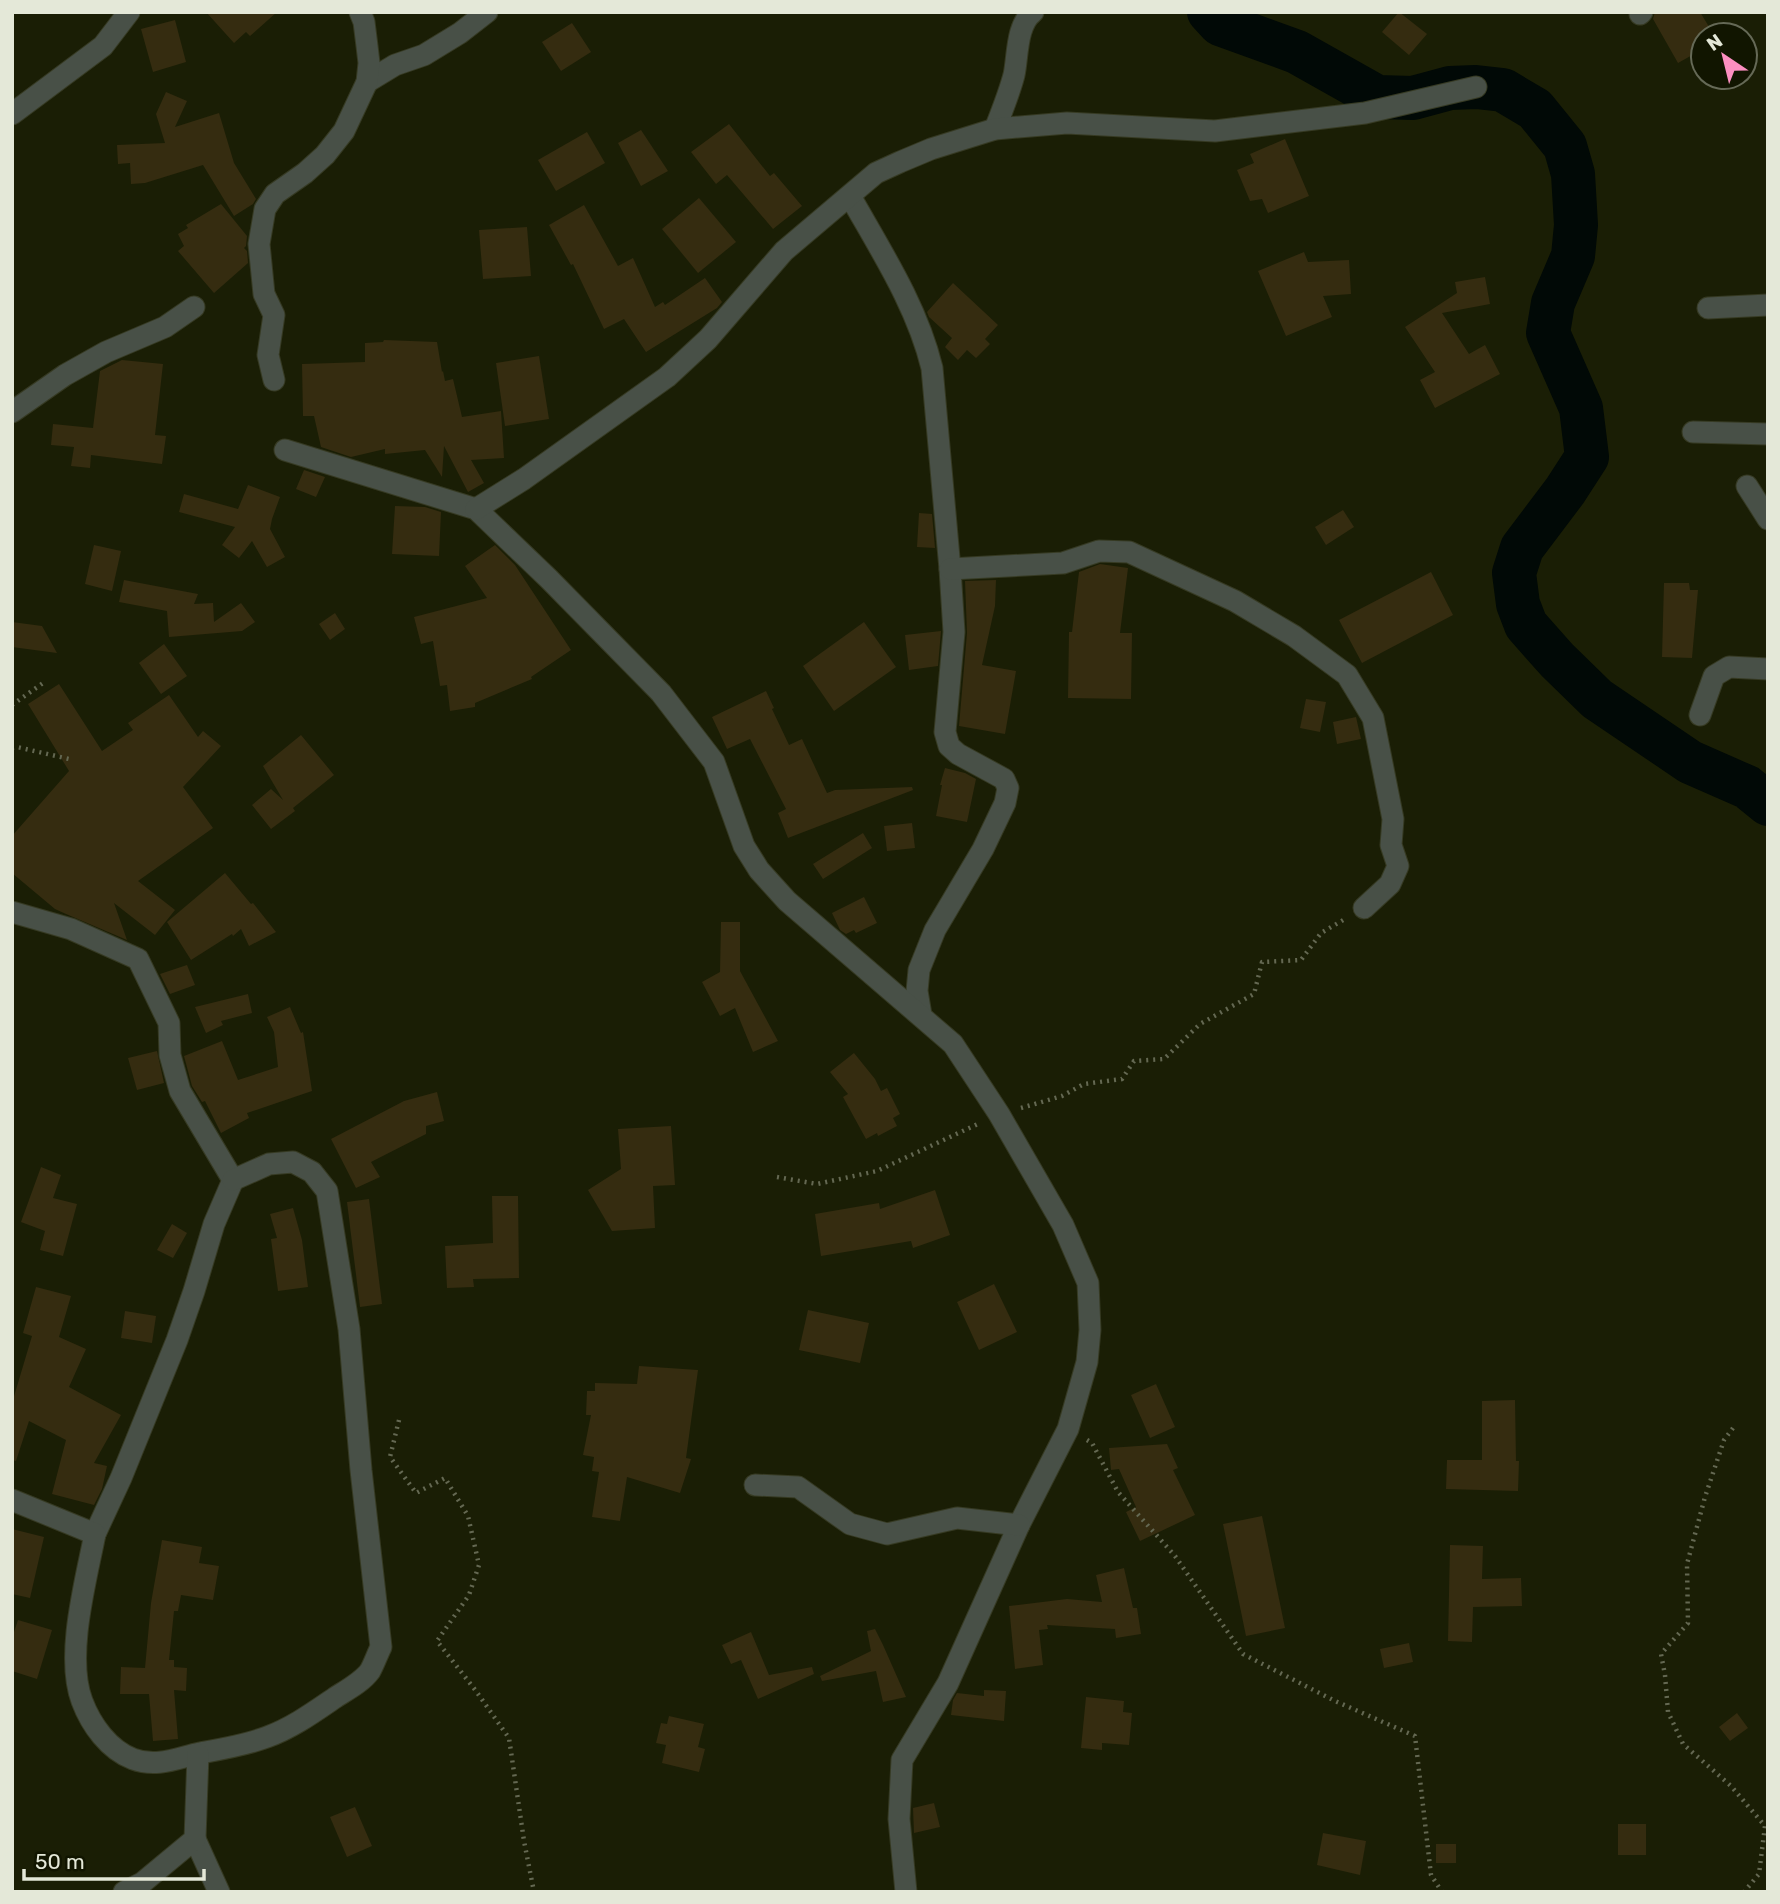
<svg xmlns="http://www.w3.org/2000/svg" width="1780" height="1904" font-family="Rubik,sans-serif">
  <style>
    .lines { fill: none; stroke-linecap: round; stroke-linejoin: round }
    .river { stroke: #010906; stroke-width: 44 }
    .building { fill: #352c10 }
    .minor-casing { stroke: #363a23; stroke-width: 23 }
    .path { stroke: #646852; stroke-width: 4.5; stroke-dasharray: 2 5; stroke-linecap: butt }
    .minor { stroke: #485047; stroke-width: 21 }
  </style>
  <rect width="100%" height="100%" fill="#1a1e05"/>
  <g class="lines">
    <path class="river" d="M1209,12L1220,24L1297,52L1377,97L1413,98L1450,88L1476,87L1503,90L1535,109L1565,146L1573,174L1576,225L1573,256L1553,303L1548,333L1581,408L1587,457L1565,491L1522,548L1514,573L1518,604L1526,625L1557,660L1597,699L1690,762L1747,787L1768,804"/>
  </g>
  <g class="building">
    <path d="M206,12H277L250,36L246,32L234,43Z"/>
    <path d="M1399,12L1427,34L1409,55L1382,32Z"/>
    <path d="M1655,12H1700L1714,35H1703V49L1678,63L1653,19Z"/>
    <path d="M175,20L186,62L153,72L141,29Z"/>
    <path d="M572,23L591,52L561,71L542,42Z"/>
    <path d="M166,92L187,101L175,127L219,113L234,163L256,199L253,204L234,216L203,165L145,183L131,184L130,163L118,164L117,145L165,143L156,114Z"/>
    <path d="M729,124L770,176L774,173L802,206L773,229L727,175L716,184L691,152Z"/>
    <path d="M641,130L668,171L641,186L618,143Z"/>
    <path d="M587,132L605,163L556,191L538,160Z"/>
    <path d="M1285,139L1309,196L1268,213L1262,199L1250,201L1237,170L1254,163L1250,154Z"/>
    <path d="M699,198L736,242L698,273L662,229Z"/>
    <path d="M221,204L247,236L246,246L244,248L247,251L248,263L214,293L178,251L184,246L178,234L188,228L186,225Z"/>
    <path d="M584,205L618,266L633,258L655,307L663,302L665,305L705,278L722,302L717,308L646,352L624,319L604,329L573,264L571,265L549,225Z"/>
    <path d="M527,227L531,276L483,279L479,230Z"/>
    <path d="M1304,252L1308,262L1349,260L1351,294L1323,296L1332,317L1286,336L1258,271Z"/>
    <path d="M1485,277L1490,304L1442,313L1469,354L1485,345L1500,374L1435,408L1420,380L1435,372L1405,327L1457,293L1455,282Z"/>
    <path d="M953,283L998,325L985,339L990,344L976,358L967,350L958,360L945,347L952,338L929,317L927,312Z"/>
    <path d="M384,340L437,342L442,372L443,371L445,381L453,379L462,417L501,411L504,458L471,460L484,483L468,492L444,446L442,477L425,450L385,454V449L351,457L321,447L314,416H303L302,364L365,362V343L383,342Z"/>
    <path d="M539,356L549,419L505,426L496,363Z"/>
    <path d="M122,360L163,364L155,435L166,436L162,464L91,455L90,468L71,466L74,447L51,445L53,424L93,428L100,371Z"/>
    <path d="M304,470L325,477L316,497L296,489Z"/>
    <path d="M248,485L280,497L272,519L270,529L285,557L267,567L252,541L239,558L222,545L235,527L179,512L184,494L238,509Z"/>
    <path d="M395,506L425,507L441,512L439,556L392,554Z"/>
    <path d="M1343,510L1354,527L1326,545L1315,527Z"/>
    <path d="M919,513L932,514L935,548L917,547Z"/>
    <path d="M94,545L121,551L112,591L85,584Z"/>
    <path d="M495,545L515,565L571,650L531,677L532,679L475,703V707L450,711L447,685L440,686L433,641L421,644L414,617L487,598L465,566Z"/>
    <path d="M1100,564L1128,568L1120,633H1132L1131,699L1068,698L1069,632H1072L1079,572Z"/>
    <path d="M1431,572L1453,615L1362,663L1339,620Z"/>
    <path d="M124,580L198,594L194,604L213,603L214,622L241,603L255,622L242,631L169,637L167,611L119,602Z"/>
    <path d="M996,580L995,606L982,665L1016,671L1005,734L959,726L967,633L965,581Z"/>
    <path d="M1664,583H1689L1690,590H1698L1692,658L1662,657Z"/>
    <path d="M335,613L345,629L330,640L319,624Z"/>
    <path d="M12,622L42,626L57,653L12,647Z"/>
    <path d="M864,622L896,667L834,711L803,666Z"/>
    <path d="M941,631L938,666L909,670L905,635Z"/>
    <path d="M164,644L187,676L161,694L139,663Z"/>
    <path d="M59,684L102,751L133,730L128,723L169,695L198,737L203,731L221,746L183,787L213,828L138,881L175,910L155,935L114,903L127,940L66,914L55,909L12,873V836L69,771L28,704Z"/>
    <path d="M766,691L774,708L772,709L789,745L802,739L827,793L835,790L912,787L913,790L788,838L778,813L786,809L750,739L727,749L712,717Z"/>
    <path d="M1306,699L1326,702L1320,732L1300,728Z"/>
    <path d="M1356,717L1361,739L1337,744L1333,722Z"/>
    <path d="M301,735L334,775L293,808L295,811L271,829L252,805L271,789L283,800L263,766Z"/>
    <path d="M945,768L965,773L976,779L967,822L936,816L942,785H940Z"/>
    <path d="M912,823L915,848L887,851L884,826Z"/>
    <path d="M863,833L872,848L823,879L813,864Z"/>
    <path d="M225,873L251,904L253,903L276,932L249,946L241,929L233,936L232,934L191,960L167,922Z"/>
    <path d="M864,897L877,923L856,933L854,930L846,934L840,930L832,913Z"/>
    <path d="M721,922H740V971L778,1041L753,1052L735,1008L720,1016L702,982L720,972Z"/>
    <path d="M187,965L195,985L170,994L160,974Z"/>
    <path d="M248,994L252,1013L221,1021L223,1025L206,1033L195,1007Z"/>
    <path d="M290,1007L301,1033L303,1032L312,1091L247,1113L249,1118L221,1133L205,1101L202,1102L192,1086L184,1056L222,1041L238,1080L278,1067L274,1032L267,1017Z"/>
    <path d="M157,1051L164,1083L137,1090L128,1058Z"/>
    <path d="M854,1053L875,1079L881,1091L887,1088L900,1114L893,1118L897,1126L878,1136L877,1133L866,1139L843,1097L848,1094L830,1072Z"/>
    <path d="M437,1092L444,1121L426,1126V1134L371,1162L380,1177L356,1188L331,1139L404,1101Z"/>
    <path d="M671,1126L675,1185L653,1186L655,1228L612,1231L588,1190L621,1169L618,1129Z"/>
    <path d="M41,1167L61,1175L53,1198L77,1204L63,1256L40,1250L45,1231L21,1222Z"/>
    <path d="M935,1190L950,1235L913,1248L911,1241L821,1256L815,1214L879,1203L880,1209Z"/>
    <path d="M492,1196H518L519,1278L473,1279L474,1287L447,1288L445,1246L493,1243Z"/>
    <path d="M369,1199L382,1304L360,1307L347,1202Z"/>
    <path d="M293,1208L302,1240L308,1287L278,1291L271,1239L277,1238L270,1214Z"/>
    <path d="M172,1224L187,1233L173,1258L157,1250Z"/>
    <path d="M994,1284L1017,1332L979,1350L957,1302Z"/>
    <path d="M36,1287L71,1296L59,1337L86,1349L69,1387L121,1415L94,1463L107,1466L102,1489L94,1505L52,1494L66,1440L29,1421L16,1461L12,1460V1403L32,1336L23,1333Z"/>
    <path d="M808,1310L869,1323L860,1363L799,1350Z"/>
    <path d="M125,1311L156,1316L152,1343L121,1338Z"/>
    <path d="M639,1366L698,1370L686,1458L691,1459L680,1493L627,1477L620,1521L592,1517L599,1472L592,1471L594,1457L583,1455L591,1415H586L587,1391H595V1383L637,1384Z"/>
    <path d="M1156,1384L1175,1427L1150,1438L1131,1395Z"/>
    <path d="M1515,1400L1516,1461H1519L1518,1491L1446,1489L1447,1460H1482V1401Z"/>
    <path d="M1167,1444L1178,1468L1173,1470L1195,1515L1140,1541L1126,1512L1136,1507L1119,1469L1111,1470L1109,1448Z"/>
    <path d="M1262,1516L1285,1628L1246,1636L1223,1524Z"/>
    <path d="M12,1529L44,1537L30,1598L12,1594Z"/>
    <path d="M162,1540L202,1547L199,1563L219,1566L213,1600L181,1595L178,1611H174L169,1660H174V1667L187,1668L186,1691L174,1690L178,1739L153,1741L149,1694H120L121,1667L145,1668L151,1603Z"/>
    <path d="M1450,1545L1483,1546L1482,1579L1521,1578L1522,1606L1473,1607L1472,1642L1448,1641Z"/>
    <path d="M1124,1568L1133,1608H1137L1141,1634L1116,1638L1115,1629L1047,1625L1048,1629L1039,1630L1043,1665L1015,1669L1009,1606L1067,1599L1102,1602L1096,1575Z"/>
    <path d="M18,1620L52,1630L37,1679L12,1671V1638Z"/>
    <path d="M875,1629L883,1645L906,1697L883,1702L876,1671L822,1681L820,1676L871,1651L867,1631Z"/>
    <path d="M751,1632L769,1675L812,1667L814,1674L758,1699L741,1660L731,1664L722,1645Z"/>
    <path d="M1409,1643L1413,1662L1384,1668L1380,1649Z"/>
    <path d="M984,1690L1006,1691L1004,1721L951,1715L953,1700L957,1693L984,1696Z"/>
    <path d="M1086,1697L1124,1701L1123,1712L1132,1713L1129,1745L1102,1743V1750L1081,1748Z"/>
    <path d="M1737,1713L1748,1728L1730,1741L1719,1727Z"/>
    <path d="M669,1716L704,1724L698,1747L705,1749L699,1772L662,1763L666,1745L656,1743L661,1723L667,1724Z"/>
    <path d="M934,1803L940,1827L914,1833L913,1808Z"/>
    <path d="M355,1807L372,1846L347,1857L330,1817Z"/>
    <rect x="1618" y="1824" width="28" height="31"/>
    <path d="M1323,1833L1366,1841L1360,1875L1317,1865Z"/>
    <rect x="1436" y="1844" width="20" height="19"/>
  </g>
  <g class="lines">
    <defs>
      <g id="minor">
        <path d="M1640,14L1642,12"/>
        <path d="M367,82L395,65L424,55L460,33L487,12"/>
        <path d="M12,114L103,46L129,12"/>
        <path d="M995,129C1002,111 1009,94 1014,75C1018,57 1016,25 1033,12"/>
        <path d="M850,196C881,251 917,306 932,368L950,569L954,632L945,732L949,746L958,754L1004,779L1008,788L1005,803L983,849L935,930L919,970L917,991L921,1015"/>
        <path d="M1708,308L1768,305"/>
        <path d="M274,380L268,355L274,315L264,294L259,244L265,209L275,194L305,173L325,155L344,131L367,82L369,63L367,46L364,22L360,12"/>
        <path d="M12,412L65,375L106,352L165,327L194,307"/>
        <path d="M1693,432L1768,434"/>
        <path d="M285,450L476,509L549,579L661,693L714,762L744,846L759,870L787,901L953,1044L999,1114L1063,1225L1088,1283L1090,1330L1087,1362L1068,1429L1019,1525L948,1683L902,1760L899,1819L906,1892"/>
        <path d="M1747,486L1768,519"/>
        <path d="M476,509L524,479L667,377L708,339L784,251L876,173L900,162L931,149L995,129L1067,123L1215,131L1365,113L1476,87"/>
        <path d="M950,569L1063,563L1099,551L1129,552L1235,601L1294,636L1347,675L1373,718L1393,819L1391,845L1398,866L1390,884L1364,908"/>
        <path d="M1700,715L1714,676L1729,667L1768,669"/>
        <path d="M12,912L71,929L138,959L169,1023L170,1055L180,1091L233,1180L214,1224L194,1291L177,1340L121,1478L95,1534"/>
        <path d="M755,1485L798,1487L850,1524L887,1534L957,1518L1019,1525"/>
        <path d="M12,1500L95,1534C86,1580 65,1656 82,1701C91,1725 109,1750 133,1759C157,1768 177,1758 200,1753C222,1749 246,1745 267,1737C292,1728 314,1712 336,1697C347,1690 362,1682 370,1671C374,1664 377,1655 381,1647L361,1470L349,1329L327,1191L312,1172L293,1162L269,1164L233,1180"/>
        <path d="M195,1839L219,1892"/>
        <path d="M124,1892L142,1883L195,1839L198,1754"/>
      </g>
    </defs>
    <use href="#minor" class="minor-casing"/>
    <g class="path">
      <path d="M12,705L43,683"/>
      <path d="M12,748L17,747L69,759"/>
      <path d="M1021,1108L1062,1096L1084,1084L1122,1079L1134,1061L1164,1059L1200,1024L1254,994L1262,962L1301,960L1321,933L1345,919"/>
      <path d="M777,1177L817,1184L877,1171L980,1123"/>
      <path d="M399,1420L390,1457L416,1493L445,1478L468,1516L479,1565L469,1595L437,1641L476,1691L509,1738L524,1841L534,1892"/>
      <path d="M1733,1428L1724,1440L1705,1497L1687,1564L1688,1623L1661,1654L1665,1675L1668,1712L1683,1744L1731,1786L1765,1826L1759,1874L1744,1892"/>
      <path d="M1087,1440L1092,1443L1118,1492L1175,1556L1243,1654L1335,1701L1415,1736L1431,1875L1442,1892"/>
    </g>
    <use href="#minor" class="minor"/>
  </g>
  <rect width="1780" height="1904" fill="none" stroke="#e4e8d8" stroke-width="28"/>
  <g transform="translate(1724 56) rotate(325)"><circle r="33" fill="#111500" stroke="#656956" stroke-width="2"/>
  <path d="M0-5L12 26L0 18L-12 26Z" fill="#fc8fc1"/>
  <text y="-10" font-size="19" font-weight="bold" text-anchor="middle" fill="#e4e8d8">N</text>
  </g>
  <path d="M24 1869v10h180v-10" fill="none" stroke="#e4e8d8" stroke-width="3.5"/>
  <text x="35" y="1869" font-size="21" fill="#e4e8d8" stroke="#111500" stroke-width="5" paint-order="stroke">50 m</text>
</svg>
